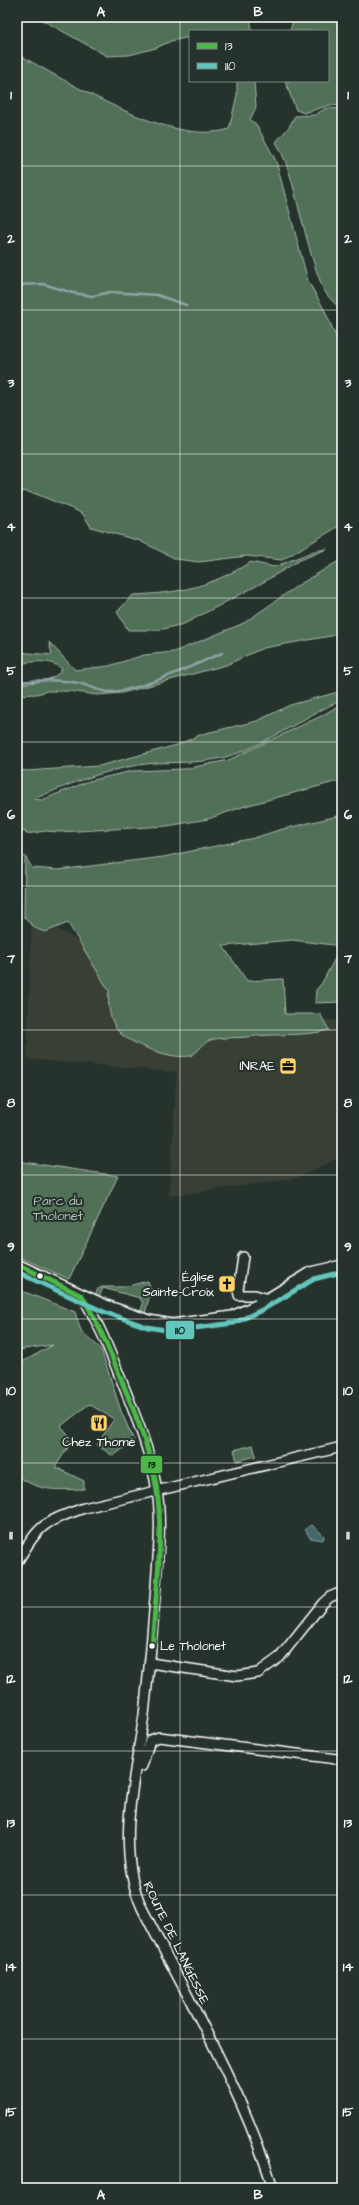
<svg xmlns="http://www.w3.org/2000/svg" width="359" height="2205" font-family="'Architects Daughter',sans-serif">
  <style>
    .built { fill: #384036 }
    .green { fill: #517059; stroke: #a8b8ac }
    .water { fill: #45686b; stroke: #8fa4a6 }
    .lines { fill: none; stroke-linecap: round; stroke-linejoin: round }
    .stream { stroke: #8fa4a6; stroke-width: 2.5 }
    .minor-casing { stroke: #fff; stroke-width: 12 }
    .minor { stroke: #26332d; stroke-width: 9 }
    .bus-1-casing { stroke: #26332d; stroke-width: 8 }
    .bus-2-casing { stroke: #26332d; stroke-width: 8 }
    .bus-1 { stroke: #4bb946; stroke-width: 5 }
    .bus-2 { stroke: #62c6bc; stroke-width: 5 }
    .grid { fill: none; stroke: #fff; stroke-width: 1; stroke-opacity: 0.55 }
    .bus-dot { fill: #fff; stroke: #26332d; stroke-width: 1.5 }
    .labels { text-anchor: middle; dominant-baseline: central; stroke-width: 4; stroke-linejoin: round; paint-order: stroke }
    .bus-label { font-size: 12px; fill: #fff; stroke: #26332d; text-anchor: start }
    .poi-label { font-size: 13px; fill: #fff; stroke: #26332d; text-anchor: end }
    .park-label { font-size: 13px; fill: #b1bfb4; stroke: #26332d }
    .street-label { font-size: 13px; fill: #fff; stroke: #26332d }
    .line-badge { stroke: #26332d; stroke-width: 1.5 }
    .pale-badge-label { font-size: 11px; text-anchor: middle; font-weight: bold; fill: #111 }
    .neatline { fill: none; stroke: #fff; stroke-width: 1.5 }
    .grid-label { font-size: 13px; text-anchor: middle; font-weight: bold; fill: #fff }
  </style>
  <rect width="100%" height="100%" fill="#26332d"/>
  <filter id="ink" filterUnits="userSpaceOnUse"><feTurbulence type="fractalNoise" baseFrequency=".025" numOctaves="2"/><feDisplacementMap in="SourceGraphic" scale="8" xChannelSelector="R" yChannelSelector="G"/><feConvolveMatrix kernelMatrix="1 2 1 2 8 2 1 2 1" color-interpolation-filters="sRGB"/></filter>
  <g filter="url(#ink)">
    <path class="built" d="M32,914L198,1011L342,1021V1156L297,1178L169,1196L177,1072L27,1059Z"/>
    <g class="green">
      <path d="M37,17H250L252,31H190V37L171,41L156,48L129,55L107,56Z"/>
      <path d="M294,17H342V106L330,105L304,113L296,110L285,81H328V31H290Z"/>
      <path d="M17,54C68,81 171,148 229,129L237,95V81H254L256,107L250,120L256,124L276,161L308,281L325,311L336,337L342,381V524L334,529L282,560L247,556L199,562L176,559L140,541L91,527L83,514L75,510L36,494L17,490Z"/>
      <path d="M326,108L342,109V311L327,295L322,286C314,266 308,244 303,224C294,194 292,170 276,142L289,127L295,116L315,115Z"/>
      <path d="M327,549L300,560L260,584L184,624L159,630H128L117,612L133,595C181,593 209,587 251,562L274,567L314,551Z"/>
      <path d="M342,559V634L263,648L226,665L122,693L97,695L70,691H47L37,694L17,695V684C30,683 55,682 62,669C50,658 32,662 17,664V652L52,655L49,642L75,670L109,666L144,655L174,652L244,623L297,586Z"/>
      <path d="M342,691V700C302,717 265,747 222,758C199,763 179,762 156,763C115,766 71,783 34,799L42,800L89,781L132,771L184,769L229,760L321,716L342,704V780L245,806L208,819L167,826L59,832L45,831L26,834L25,831L18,833L17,830V769L26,771L99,766L177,745L202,734L257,721L290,705Z"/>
      <path d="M342,815V946L292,940L223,946L247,981L283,979L285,1014H320L329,1030C303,1037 274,1033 247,1037C238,1038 215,1037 208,1041C202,1044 198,1052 192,1055C176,1062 130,1044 119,1032C110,1022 107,1004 109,991L68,923L45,932L37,929L24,918L25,856L32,868L58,870L163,857L254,838L279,830Z"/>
      <path d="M342,948V1002L315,1003L316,990L322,983L340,949Z"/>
      <path d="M17,1161L118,1176L69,1279L17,1256Z"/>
      <path d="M148,1281L151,1290L145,1314L140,1313L143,1304L140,1298L103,1288L99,1297L95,1295L98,1289L102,1287H124Z"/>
      <path d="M17,1289L75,1312L81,1331L101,1349L121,1411L134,1441L113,1456L97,1445L114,1419L89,1404L61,1426L73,1440L55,1467L84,1481V1489C55,1490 42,1492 17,1476V1365L53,1345L17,1350Z"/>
      <path d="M253,1445L256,1456L237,1461L234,1450Z"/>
    </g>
    <path class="water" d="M312,1525L324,1536L323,1540L310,1538L305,1529Z"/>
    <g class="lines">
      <g class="stream">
        <path d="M17,285L43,284L73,293L93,296L110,292L157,295L186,305"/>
        <path d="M17,682C37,680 58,679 78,683C88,685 100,692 110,692C139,691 194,665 222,653"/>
        <path d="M17,932V936"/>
      </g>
      <defs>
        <g id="minor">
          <path d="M243,1257L238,1290L239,1295H255L268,1299"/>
          <path d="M17,1264L106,1305L149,1320L172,1324L232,1316L258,1304L311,1272L342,1265"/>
          <path d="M82,1296C99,1323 110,1352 122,1382C136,1417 151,1453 157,1491C162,1521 158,1555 156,1586C153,1629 149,1672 144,1715C135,1777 115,1849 142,1908C188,1999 243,2091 273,2188"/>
          <path d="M17,1562C41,1523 42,1523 84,1508L342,1447"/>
          <path d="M150,1663L237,1676L258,1673L280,1657L323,1603L330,1597L342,1592"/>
          <path d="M136,1766H142L150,1740L159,1737L337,1759"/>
        </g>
      </defs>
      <use href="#minor" class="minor-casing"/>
      <use href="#minor" class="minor"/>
      <defs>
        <g id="bus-1">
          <path d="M17,1264L82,1296"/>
          <path d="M82,1296C99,1324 111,1354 123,1384C140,1425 156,1465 159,1509C162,1555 155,1601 152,1646"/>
        </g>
        <path id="bus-2" d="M17,1272L104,1312L147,1327L172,1331L234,1323L262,1310L314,1279L342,1272"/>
      </defs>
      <use href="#bus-1" class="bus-1-casing"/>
      <use href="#bus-2" class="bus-2-casing"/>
      <use href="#bus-1" class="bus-1"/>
      <use href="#bus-2" class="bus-2"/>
    </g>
  </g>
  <path class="grid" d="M180,17V2188M17,166H342M17,310H342M17,454H342M17,598H342M17,742H342M17,886H342M17,1030H342M17,1175H342M17,1319H342M17,1463H342M17,1607H342M17,1751H342M17,1895H342M17,2039H342"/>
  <defs>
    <symbol id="office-square" viewBox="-11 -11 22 22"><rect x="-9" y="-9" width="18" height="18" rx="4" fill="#ffd166" stroke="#26332d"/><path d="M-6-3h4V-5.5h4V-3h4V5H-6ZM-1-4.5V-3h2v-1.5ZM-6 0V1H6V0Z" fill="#111"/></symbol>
    <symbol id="church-square" viewBox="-11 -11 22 22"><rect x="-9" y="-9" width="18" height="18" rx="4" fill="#ffd166" stroke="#26332d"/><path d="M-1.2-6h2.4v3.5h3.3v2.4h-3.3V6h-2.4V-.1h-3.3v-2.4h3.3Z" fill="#111"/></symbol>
    <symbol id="restaurant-square" viewBox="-11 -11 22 22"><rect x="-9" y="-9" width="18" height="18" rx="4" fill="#ffd166" stroke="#26332d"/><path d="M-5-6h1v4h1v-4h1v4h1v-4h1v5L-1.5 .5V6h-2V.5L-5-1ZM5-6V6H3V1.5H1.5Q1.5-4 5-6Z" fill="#111"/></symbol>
  </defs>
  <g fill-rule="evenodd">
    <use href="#office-square" x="278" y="1056" width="20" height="20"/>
    <use href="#church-square" x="217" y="1274" width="20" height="20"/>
    <use href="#restaurant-square" x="89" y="1413" width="20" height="20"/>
  </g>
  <g class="bus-dot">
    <circle cx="40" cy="1276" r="3.5"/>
    <circle cx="152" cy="1646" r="3.5"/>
  </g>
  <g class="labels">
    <g class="bus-label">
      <text x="160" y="1646">Le Tholonet</text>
    </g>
    <g class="poi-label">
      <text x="275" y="1066">INRAE</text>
      <text x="214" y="1277">Église<tspan x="214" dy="15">Sainte-Croix</tspan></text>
      <text x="99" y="1442" text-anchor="middle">Chez Thomé</text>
    </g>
    <g class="park-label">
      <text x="58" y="1201">Parc du<tspan x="58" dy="15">Tholonet</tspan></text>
    </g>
    <g class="street-label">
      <text transform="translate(176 1943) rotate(64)">ROUTE DE LANGESSE</text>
    </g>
  </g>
  <g class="line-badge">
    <rect x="165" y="1320" width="30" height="20" rx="4" fill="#62c6bc"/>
    <rect x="140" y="1455" width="23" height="19" rx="4" fill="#4bb946"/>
  </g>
  <g class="pale-badge-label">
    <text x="180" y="1334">110</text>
    <text x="152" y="1468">13</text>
  </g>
  <rect width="359" height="2205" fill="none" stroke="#26332d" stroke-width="44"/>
  <rect x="189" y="30" width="140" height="52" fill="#26332d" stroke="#7d8581"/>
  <rect x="197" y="43" width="20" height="6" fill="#4bb946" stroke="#7d8581"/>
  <text x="225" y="50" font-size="12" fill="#ffffff">13</text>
  <rect x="197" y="63" width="20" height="6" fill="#62c6bc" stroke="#7d8581"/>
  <text x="225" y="70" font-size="12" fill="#ffffff">110</text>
  <rect x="22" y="22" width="315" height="2161" class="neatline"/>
  <g class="grid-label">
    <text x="101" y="16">A</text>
    <text x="258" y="16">B</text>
    <text x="11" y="99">1</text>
    <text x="348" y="99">1</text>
    <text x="11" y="243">2</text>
    <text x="348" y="243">2</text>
    <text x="11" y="387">3</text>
    <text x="348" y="387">3</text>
    <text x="11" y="531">4</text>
    <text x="348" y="531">4</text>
    <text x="11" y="675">5</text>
    <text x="348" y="675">5</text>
    <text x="11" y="819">6</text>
    <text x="348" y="819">6</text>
    <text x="11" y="963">7</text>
    <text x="348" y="963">7</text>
    <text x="11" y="1107">8</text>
    <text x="348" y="1107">8</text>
    <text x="11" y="1251">9</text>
    <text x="348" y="1251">9</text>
    <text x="11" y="1395">10</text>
    <text x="348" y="1395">10</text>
    <text x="11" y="1539">11</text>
    <text x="348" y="1539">11</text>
    <text x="11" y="1683">12</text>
    <text x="348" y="1683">12</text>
    <text x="11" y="1827">13</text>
    <text x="348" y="1827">13</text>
    <text x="11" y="1971">14</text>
    <text x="348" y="1971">14</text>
    <text x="11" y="2116">15</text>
    <text x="348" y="2116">15</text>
    <text x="101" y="2199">A</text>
    <text x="258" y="2199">B</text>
  </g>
</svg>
